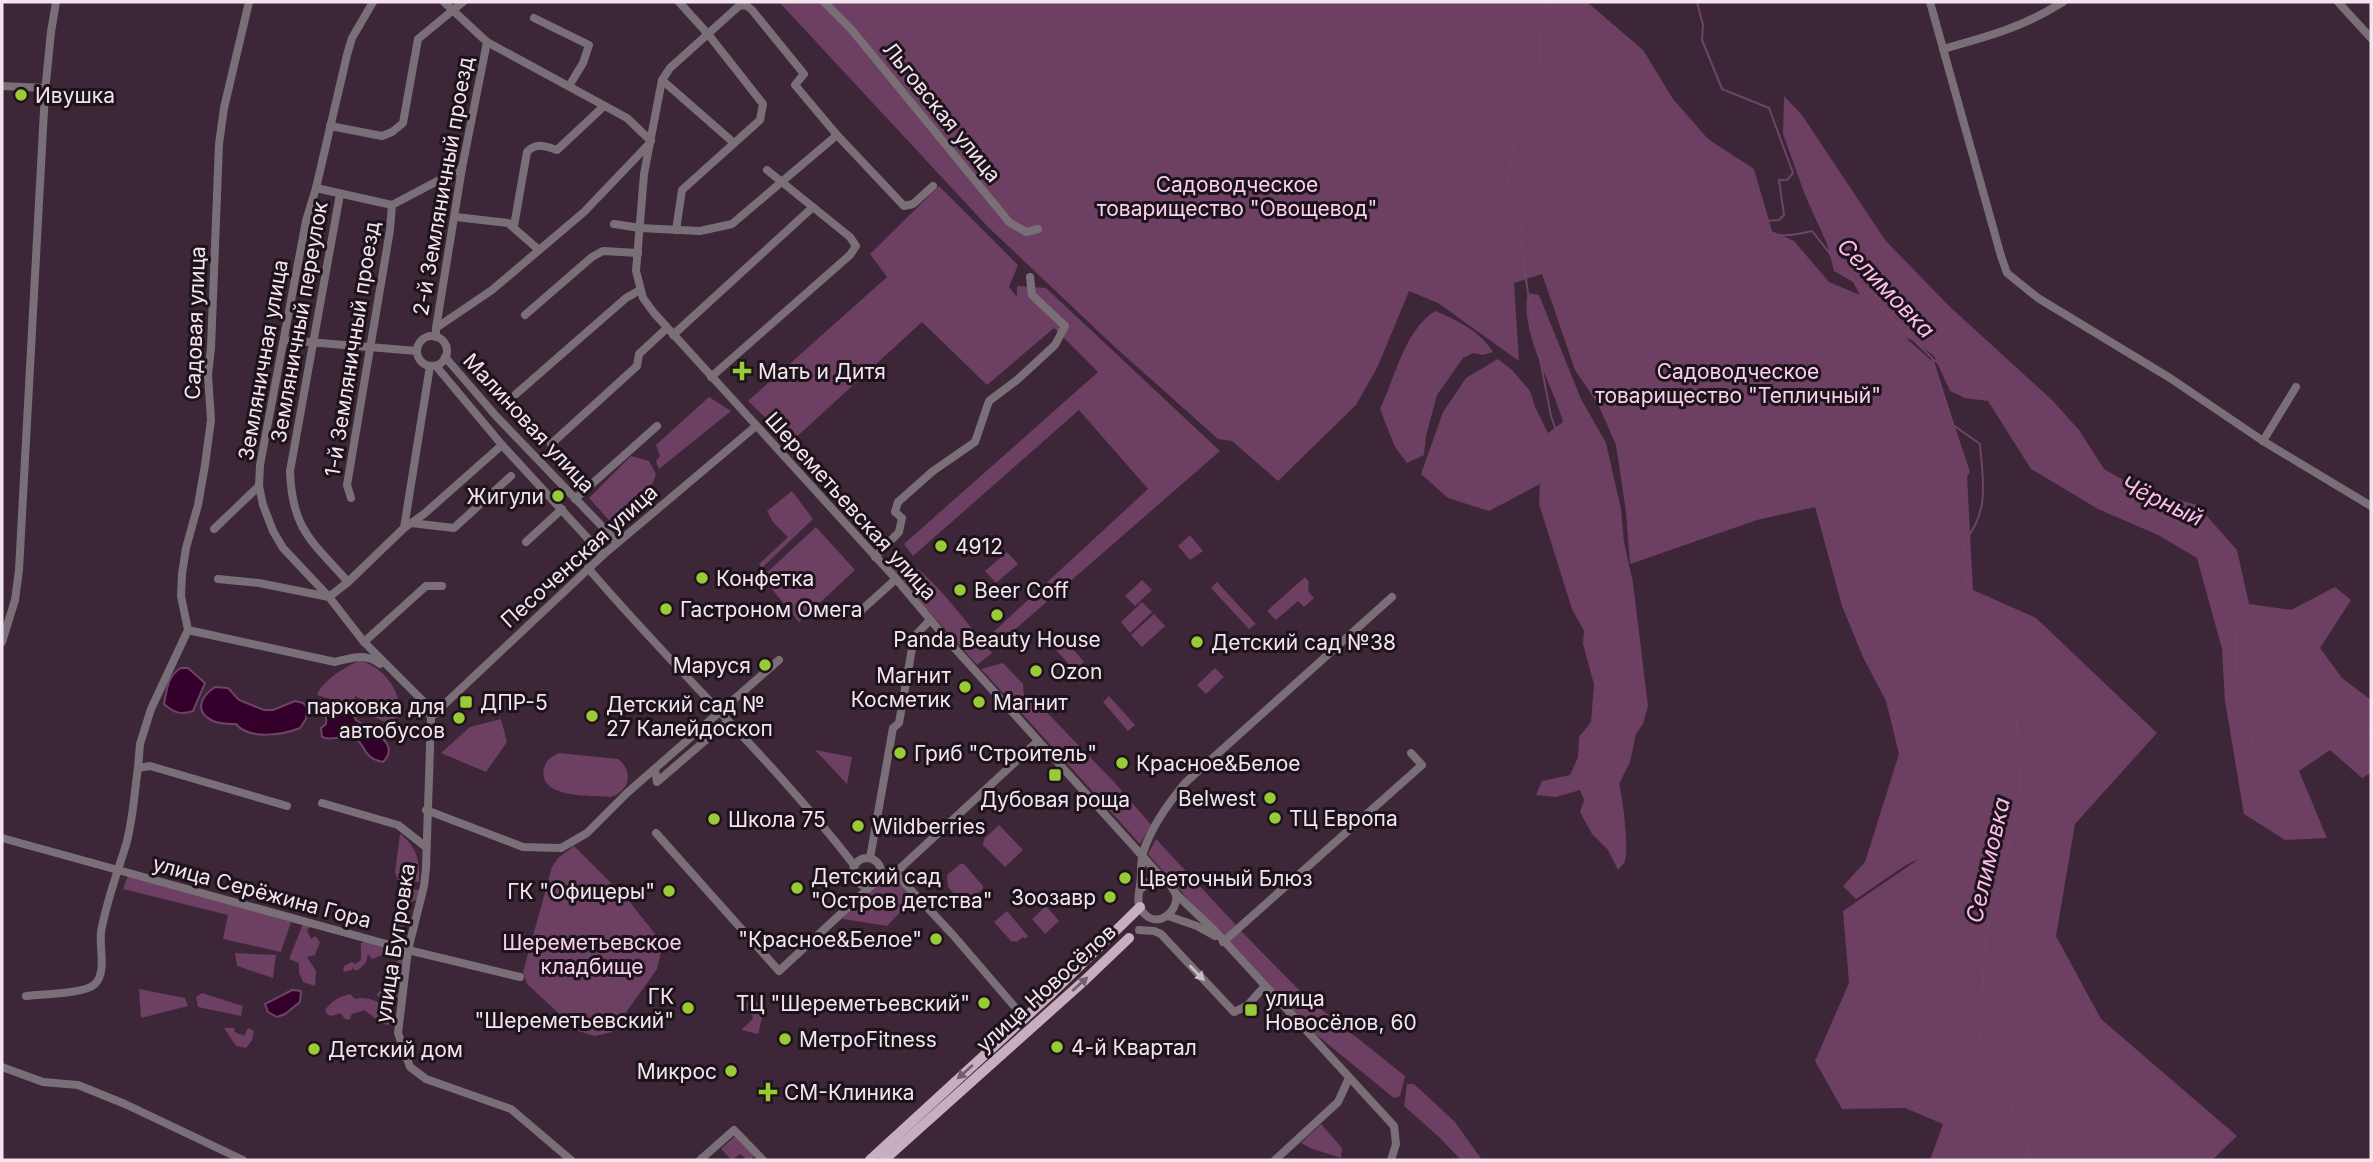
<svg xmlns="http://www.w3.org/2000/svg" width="2373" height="1162" font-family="Inter,sans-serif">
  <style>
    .green { fill: #6d3f62 }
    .water { fill: #34002b; stroke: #6e4466; stroke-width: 2 }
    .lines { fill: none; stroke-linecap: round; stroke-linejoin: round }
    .stream { stroke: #6e4466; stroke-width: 2 }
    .minor { stroke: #7b6f77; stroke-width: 8 }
    .major { stroke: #c8afc0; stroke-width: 10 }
    .oneway { fill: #cabbc5 }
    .oneway2 { fill: #72616d }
    .poi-dot { fill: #99cb36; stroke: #1d131a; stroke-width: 2.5 }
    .labels { text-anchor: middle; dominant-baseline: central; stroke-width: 6; stroke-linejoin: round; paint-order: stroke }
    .poi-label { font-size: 21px; fill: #f4e4ef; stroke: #1d131a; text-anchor: start }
    .street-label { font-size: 21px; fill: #f4e4ef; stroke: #1d131a }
    .park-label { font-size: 21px; fill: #fbd0ee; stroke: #1d131a }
    .water-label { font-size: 23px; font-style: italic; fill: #fcbcea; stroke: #1d131a }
  </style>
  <rect width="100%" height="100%" fill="#3d2637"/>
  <g class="green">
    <path d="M779,2H1587L1643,50L1673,99L1708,139L1754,169L1772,231L1794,241L1829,282L1860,295L1853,282L1834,271L1827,244L1805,195L1783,134L1784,96L1802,115L1885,240L1949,306L2052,400L2079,430L2104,469L2138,488L2197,505L2237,550L2249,604L2291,610L2335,587L2351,600L2320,648L2342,678L2371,700V773L2362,778L2330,750L2299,771L2327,838L2285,840L2244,814L2225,701L2222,649L2197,558L2158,535L2098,509L2031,469L1988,401L1965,398L1950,391L1934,356L1915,341L1906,338L1934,363L1970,472L1967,476L1973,590L2036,618L2157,733L2075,824L2056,936L2101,1019L2237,1136L2212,1160H1930L1943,1124L1905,1108L1842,1109L1815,1061L1849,983L1843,911L1919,859L1906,865L1856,899L1843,886L1865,862L1899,754L1886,701L1863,657L1842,606L1815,507L1757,520L1630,564L1626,512L1616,445L1598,404L1575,370L1542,274L1514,283L1519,361L1438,303L1409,291L1378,366L1356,405L1278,481L1232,441L1218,439L1116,348L988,227Z"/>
    <path d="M939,186L1018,265L1009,287L1017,297V286L1046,288L1220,451L997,645L989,636L1148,489L1079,410L913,556L904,544L1098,372L1054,328L987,385L922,322L791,442L748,401L887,277L870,254Z"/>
    <path d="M1528,293L1539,295L1581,399L1606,443L1621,509L1624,542L1633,583L1648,706L1643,724L1636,734L1630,762L1619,784C1623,798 1629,848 1625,861C1623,865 1620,867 1618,870L1608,850L1592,834L1580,812L1584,800L1580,790L1556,797L1536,795L1542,781L1570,775L1578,757L1579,737L1591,722L1594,684L1583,644L1584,631L1572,609L1539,504L1540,484L1489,511L1448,498L1421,474L1443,412L1466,378L1498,359L1512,370L1530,391L1536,409L1548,433L1563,422C1553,385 1519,331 1528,293Z"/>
    <path d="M1435,311C1457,320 1480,331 1493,352L1483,355L1473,353L1463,358L1437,395L1426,436L1424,455L1407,463L1395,447L1380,409C1395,378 1404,331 1435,311Z"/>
    <path d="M709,397L731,411L659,469L656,461L660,456L656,445Z"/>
    <path d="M631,456L649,461L656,474L653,483L609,520L589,498Z"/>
    <path d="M792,491L813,519L762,568L759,564L788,537L773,522L767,511Z"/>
    <path d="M816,527L855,570L799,622L762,577Z"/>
    <path d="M1190,535L1203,551L1190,560L1178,546Z"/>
    <path d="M1007,552L1018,564L996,583L985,571Z"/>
    <path d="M899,556C935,576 965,622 992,653L977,665L885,563Z"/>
    <path d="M1305,577L1309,582L1308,591L1314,598L1304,607L1298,601L1276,620L1267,611Z"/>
    <path d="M1142,580L1152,590L1135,606L1125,596Z"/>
    <path d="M1217,582L1256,624L1249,629L1211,588Z"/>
    <path d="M1142,602L1152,612L1130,633L1121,622Z"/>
    <path d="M1154,614L1165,626L1142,647L1131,635Z"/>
    <path d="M1066,641L1084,662L1074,670L1056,650Z"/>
    <path d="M360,660C384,668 401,690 400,715L389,724L374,717L369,704L355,696L354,706L317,695C323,680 345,667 360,660Z"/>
    <path d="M1003,663L1023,684L1024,697L1015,706L981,669Z"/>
    <path d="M1215,668L1224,677L1206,694L1197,685Z"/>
    <path d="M1109,696L1135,725L1128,731L1103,702Z"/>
    <path d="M1032,697L1115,783L1151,825L1140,844L1017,708Z"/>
    <path d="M501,719L507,742L486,772L441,753L470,727Z"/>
    <path d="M815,750L852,757L847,784Z"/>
    <path d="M559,753L618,759C634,771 630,791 611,797C592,795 537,799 544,768C546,760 552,756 559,753Z"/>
    <path d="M999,825L1023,850L1005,867L983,845L984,839Z"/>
    <path d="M400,834C417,846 420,862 419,882L398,880L395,872Z"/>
    <path d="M1156,839L1236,925L1222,938L1148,854Z"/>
    <path d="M574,846L629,901L663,944L657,969L612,1032L595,1036L578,1031L527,984L523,972L552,867L558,858Z"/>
    <path d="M960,864H964L983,886V889L967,904H963L948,887L947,875Z"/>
    <path d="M128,876L291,922L281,952L223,939L228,915L123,889Z"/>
    <path d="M889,877H893L914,898L887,926L843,919V916L875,887Z"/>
    <path d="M404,888L419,890L418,899L409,903C406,911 409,918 406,926L395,929V923H402L403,919L399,917L398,912L401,907L399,905L404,900L401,897Z"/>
    <path d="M1046,906L1059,921L1045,934L1032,919Z"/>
    <path d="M1007,911L1028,936L1025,939L1023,937L1017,942L1011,941L994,922Z"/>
    <path d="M303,924L311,926L307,930L311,939L315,936L320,942L315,955L307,957L316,971L315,986L303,982L299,973V963L289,959Z"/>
    <path d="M1240,930L1306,997L1405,1076L1400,1096L1394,1098L1303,1024L1226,942Z"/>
    <path d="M367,941L389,946L388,953L372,959L368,954L366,963L358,970H354L353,967L352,970L343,972L344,966L351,962L355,964L361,960V943Z"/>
    <path d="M235,953L276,955L273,978L237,966Z"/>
    <path d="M399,957L404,959L401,972L403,974L398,988L400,997L395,1000L389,999L387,996L383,1000L379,998L377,994L384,986L387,992L393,989L391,984Z"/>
    <path d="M139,989L185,998L188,1006L141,1018Z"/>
    <path d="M202,993L243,1006L241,1016L198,1007L196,997Z"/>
    <path d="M350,994L355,999C366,995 383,1003 391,1011L389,1025L383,1024L364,1010L352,1014L349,1020L345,1019L340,1013L332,1016L328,1015L325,1010C332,1001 338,997 350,994Z"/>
    <path d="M752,997L764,1010L758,1034L741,1030L752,1020L753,1016L743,1006Z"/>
    <path d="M224,1028H234L235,1032L244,1036L248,1028L254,1031L252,1040L246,1048L236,1046Z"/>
    <path d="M1407,1084H1414L1455,1122L1482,1160H1461L1438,1136L1404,1106Z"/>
    <path d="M1321,1124L1342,1148L1341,1158L1310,1148L1301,1143Z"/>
    <path d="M736,1135L754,1153L752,1160H747L740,1154L732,1160L721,1149Z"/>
  </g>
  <g class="water">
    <path d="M181,668H188L205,683L193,711C181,715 174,713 164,704C167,690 167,676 181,668Z"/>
    <path d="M215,687L228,688L239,700L264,710H273L295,701L303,703L307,708L306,719L300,728C283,735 249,740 236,724C229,724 219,724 213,721C194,712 200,697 215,687Z"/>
    <path d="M326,704L358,712L354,716L356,720C369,729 402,743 383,762C361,758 367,744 354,738C344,733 333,742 322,737L321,728L326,724C328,716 322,712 326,704Z"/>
    <path d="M292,990L301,991L300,1002L285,1014L277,1017L268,1012L265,1004Z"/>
  </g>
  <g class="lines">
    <g class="stream">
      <path d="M1546,2L1542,17L1539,72L1515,140L1507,185L1523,214L1520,237L1530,307L1551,416L1582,505"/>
      <path d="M1697,2L1703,25L1702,40L1722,89L1769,108L1793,173L1787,180H1779L1784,215L1779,220L1767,221L1763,229C1778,239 1795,235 1812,231L1843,270L1932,358L1953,425L1980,444C1983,482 1990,511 1964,542L1967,579L1960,608L1977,631L2016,708L2021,796L1985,938L1980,1042L2029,1143L2026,1160"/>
      <path d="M1934,360L1986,395L2018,422L2053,470L2203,534L2235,616L2355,719L2371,737"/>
      <path d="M2235,617L2237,688L2269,797"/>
    </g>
    <g class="minor">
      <path d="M373,2L352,38L347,55L316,188L306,221L260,465L259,486L263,505L273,531L283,548L329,597L364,642L423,701L431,717"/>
      <path d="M444,2L487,42L627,118L651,141"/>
      <path d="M824,2L851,29L1009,222L1026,232L1038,229"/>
      <path d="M1930,2L2001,256L2007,273L2038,298L2170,378L2263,441L2371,506"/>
      <path d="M2338,2L2371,38"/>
      <path d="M534,18L589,45L583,63L569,86"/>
      <path d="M1943,49C1990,36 2021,28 2063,2"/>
      <path d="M662,80L734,143"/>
      <path d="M2,86L46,88"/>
      <path d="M330,126L382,136L392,132L403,123L418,39L463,2"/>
      <path d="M933,186L913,204L904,206L837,135L795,85L804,74L752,10L747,6L740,5L670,68L662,80L644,174L636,271L643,298L654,313L896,579L950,643L1164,880L1169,883L1176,894L1215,931L1394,1126L1396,1144L1391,1160"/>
      <path d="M316,188L392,205L462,168"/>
      <path d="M340,194L290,471C292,530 312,541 348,582"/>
      <path d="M456,217L508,223L539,250"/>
      <path d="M614,224L640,228L700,231L732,224L837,135"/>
      <path d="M514,226L527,152C536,142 545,146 557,150L604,106"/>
      <path d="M676,230L682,190L760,120L763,104L708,34L679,2"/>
      <path d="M525,315L592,257L603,251L638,253"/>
      <path d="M436,328L492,290L584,212L649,144"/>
      <path d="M673,335L813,207"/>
      <circle cx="432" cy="351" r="15"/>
      <path d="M436,337V328L462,168L487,42"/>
      <path d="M284,340L417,351"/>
      <path d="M445,357L496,416L617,542"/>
      <path d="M436,366L502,445L603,555"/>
      <path d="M711,377L850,255L856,246L850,237L767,170"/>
      <path d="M516,394L626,298L640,290"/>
      <path d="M2263,441L2296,387"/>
      <path d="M551,444L637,366L639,354L667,328"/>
      <path d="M351,498L347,485L390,230L392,205"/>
      <path d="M575,499L657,426"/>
      <path d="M411,523L454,528L511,476"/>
      <path d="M404,528L424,514L502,445"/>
      <path d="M214,529L259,486"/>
      <path d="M526,542L562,509"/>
      <path d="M875,557L899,532L902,518L895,512L898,502L933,471L975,442L989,401L1017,380L1055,345L1065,326L1032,295L1030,277"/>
      <path d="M588,568C674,669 773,760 854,865"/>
      <path d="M218,579L259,583L329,597L348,582L404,528L430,366"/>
      <path d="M856,615L896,579"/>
      <path d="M188,630L335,662C352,658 365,652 380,664"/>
      <path d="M2,642L15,600L19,570L45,92L51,32L56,2"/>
      <path d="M364,642L426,586H442"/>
      <path d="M431,717L426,868L424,886L408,950L398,1033L410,1067L426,1079L511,1109L571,1160"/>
      <path d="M431,717L603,555L756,426"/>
      <path d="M138,768L140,744L151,709L188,630L181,596L182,574L186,548L198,505L205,465L211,420L208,375L211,348L219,144L224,108L249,2"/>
      <path d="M655,769L657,782L728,721"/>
      <path d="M322,803L398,825L426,847"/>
      <path d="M426,810L523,847L561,848L587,833L627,793L779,660"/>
      <path d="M656,833L779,971L873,884"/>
      <path d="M2,838L408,950L520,977"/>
      <path d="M870,858L893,728L899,723L914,637L930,620"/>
      <circle cx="867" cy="872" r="14"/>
      <path d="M881,873H895L1038,741"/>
      <path d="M895,873L953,935L1014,1006"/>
      <path d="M1140,890L1148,882L1164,880"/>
      <path d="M1176,894C1179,913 1156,930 1142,911C1136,903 1139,894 1140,885C1142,875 1140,862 1143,853C1151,827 1168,804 1185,783L1392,597"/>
      <path d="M1168,916L1197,926L1215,936"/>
      <path d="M1139,930L1154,931L1161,934L1234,1012L1247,1006L1264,987"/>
      <path d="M1223,942L1422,765L1411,753"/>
      <path d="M26,996C42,994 85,994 95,984C107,972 99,948 101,932C106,903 116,876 125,848C133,823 134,794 138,768L150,766L287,806"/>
      <path d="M2,1067L43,1082L78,1085L125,1104L243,1160"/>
      <path d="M700,1160L734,1130L763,1160"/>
      <path d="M1275,1160L1338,1102L1349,1078"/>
    </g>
    <g class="major">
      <path d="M870,1160L1052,993L1140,907"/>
      <path d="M884,1160L1085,980L1129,938"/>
    </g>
  </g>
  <defs><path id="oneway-solid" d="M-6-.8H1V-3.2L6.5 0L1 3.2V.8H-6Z" transform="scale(1.75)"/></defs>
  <use class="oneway" href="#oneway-solid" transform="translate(1197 973) rotate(46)"/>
  <g class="oneway2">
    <use href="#oneway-solid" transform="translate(1080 984) rotate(-42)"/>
    <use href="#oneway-solid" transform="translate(965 1072) rotate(138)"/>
  </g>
  <g class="poi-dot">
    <circle cx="21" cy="95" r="7"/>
    <path d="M738.5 360.5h7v7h7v7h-7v7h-7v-7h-7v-7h7z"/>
    <circle cx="558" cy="496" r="7"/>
    <circle cx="941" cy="546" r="7"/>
    <circle cx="702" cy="578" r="7"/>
    <circle cx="960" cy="590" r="7"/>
    <circle cx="666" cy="609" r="7"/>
    <circle cx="997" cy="615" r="7"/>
    <circle cx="1197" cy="642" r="7"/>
    <circle cx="765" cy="665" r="7"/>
    <circle cx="1036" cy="671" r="7"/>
    <circle cx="965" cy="687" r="7"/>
    <rect x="459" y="695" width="14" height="14" rx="3.5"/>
    <circle cx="979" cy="702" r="7"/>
    <circle cx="592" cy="716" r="7"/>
    <circle cx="459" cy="718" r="7"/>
    <circle cx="900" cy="753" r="7"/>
    <circle cx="1122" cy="763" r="7"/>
    <rect x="1048" y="768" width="14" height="14" rx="3.5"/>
    <circle cx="1270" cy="798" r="7"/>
    <circle cx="1275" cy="818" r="7"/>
    <circle cx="714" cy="819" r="7"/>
    <circle cx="858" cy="826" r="7"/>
    <circle cx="1125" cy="878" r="7"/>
    <circle cx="797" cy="888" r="7"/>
    <circle cx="669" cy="891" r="7"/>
    <circle cx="1110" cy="897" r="7"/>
    <circle cx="936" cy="939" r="7"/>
    <circle cx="984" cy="1003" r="7"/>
    <circle cx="688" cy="1008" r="7"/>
    <rect x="1244" y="1003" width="14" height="14" rx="3.5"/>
    <circle cx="785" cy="1039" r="7"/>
    <circle cx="1057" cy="1047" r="7"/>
    <circle cx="314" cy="1049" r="7"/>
    <circle cx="731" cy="1071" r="7"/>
    <path d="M764.5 1081.5h7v7h7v7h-7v7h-7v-7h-7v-7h7z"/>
  </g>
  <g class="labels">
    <g class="poi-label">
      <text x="35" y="95">Ивушка</text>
      <text x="758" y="371">Мать и Дитя</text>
      <text x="544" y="496" text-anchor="end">Жигули</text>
      <text x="955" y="546">4912</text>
      <text x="716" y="578">Конфетка</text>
      <text x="974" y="590">Beer Coff</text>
      <text x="680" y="609">Гастроном Омега</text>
      <text x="997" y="639" text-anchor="middle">Panda Beauty House</text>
      <text x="1211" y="642">Детский сад №38</text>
      <text x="751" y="665" text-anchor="end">Маруся</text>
      <text x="1050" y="671">Ozon</text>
      <text x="951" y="675" text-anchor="end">Магнит<tspan x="951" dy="24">Косметик</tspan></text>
      <text x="480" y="702">ДПР-5</text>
      <text x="993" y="702">Магнит</text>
      <text x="606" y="704">Детский сад №<tspan x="606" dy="24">27 Калейдоскоп</tspan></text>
      <text x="445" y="706" text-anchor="end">парковка для<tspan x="445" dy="24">автобусов</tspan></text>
      <text x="914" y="753">Гриб "Строитель"</text>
      <text x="1136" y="763">Красное&amp;Белое</text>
      <text x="1256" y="798" text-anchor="end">Belwest</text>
      <text x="1055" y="799" text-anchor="middle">Дубовая роща</text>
      <text x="1289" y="818">ТЦ Европа</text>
      <text x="728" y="819">Школа 75</text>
      <text x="872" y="826">Wildberries</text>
      <text x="811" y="876">Детский сад<tspan x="811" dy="24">"Остров детства"</tspan></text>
      <text x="1139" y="878">Цветочный Блюз</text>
      <text x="655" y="891" text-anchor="end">ГК "Офицеры"</text>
      <text x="1096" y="897" text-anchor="end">Зоозавр</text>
      <text x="922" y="939" text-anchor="end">"Красное&amp;Белое"</text>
      <text x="674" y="996" text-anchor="end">ГК<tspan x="674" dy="24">"Шереметьевский"</tspan></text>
      <text x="1265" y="998">улица<tspan x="1265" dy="24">Новосёлов, 60</tspan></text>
      <text x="970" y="1003" text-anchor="end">ТЦ "Шереметьевский"</text>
      <text x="799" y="1039">МетроFitness</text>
      <text x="1071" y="1047">4-й Квартал</text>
      <text x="328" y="1049">Детский дом</text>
      <text x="717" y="1071" text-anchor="end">Микрос</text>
      <text x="784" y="1092">СМ-Клиника</text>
    </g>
    <g class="street-label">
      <text transform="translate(942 112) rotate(51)">Льговская улица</text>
      <text transform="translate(443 186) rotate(-80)">2-й Земляничный проезд</text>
      <text transform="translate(299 322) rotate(-80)">Земляничный переулок</text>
      <text transform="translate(195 323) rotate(-88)">Садовая улица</text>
      <text transform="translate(352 349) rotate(-81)">1-й Земляничный проезд</text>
      <text transform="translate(263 360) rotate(-80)">Земляничная улица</text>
      <text transform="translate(529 423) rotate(47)">Малиновая улица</text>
      <text transform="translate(851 506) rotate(48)">Шереметьевская улица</text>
      <text transform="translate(579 556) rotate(-42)">Песоченская улица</text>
      <text transform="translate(262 892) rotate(15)">улица Серёжина Гора</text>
      <text transform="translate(395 943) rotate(-81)">улица Бугровка</text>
      <text transform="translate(1046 988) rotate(-42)">улица Новосёлов</text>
    </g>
    <g class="park-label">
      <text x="1237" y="184">Садоводческое<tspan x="1237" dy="24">товарищество "Овощевод"</tspan></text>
      <text x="1738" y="371">Садоводческое<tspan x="1738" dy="24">товарищество "Тепличный"</tspan></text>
      <text x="592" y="942">Шереметьевское<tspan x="592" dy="24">кладбище</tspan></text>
    </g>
    <g class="water-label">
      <text transform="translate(1886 288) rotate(46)">Селимовка</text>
      <text transform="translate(2162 501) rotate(25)">Чёрный</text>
      <text transform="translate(1988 860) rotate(-77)">Селимовка</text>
    </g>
  </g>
  <rect width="2373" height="1162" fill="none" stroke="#f4e4ef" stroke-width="7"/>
</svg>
